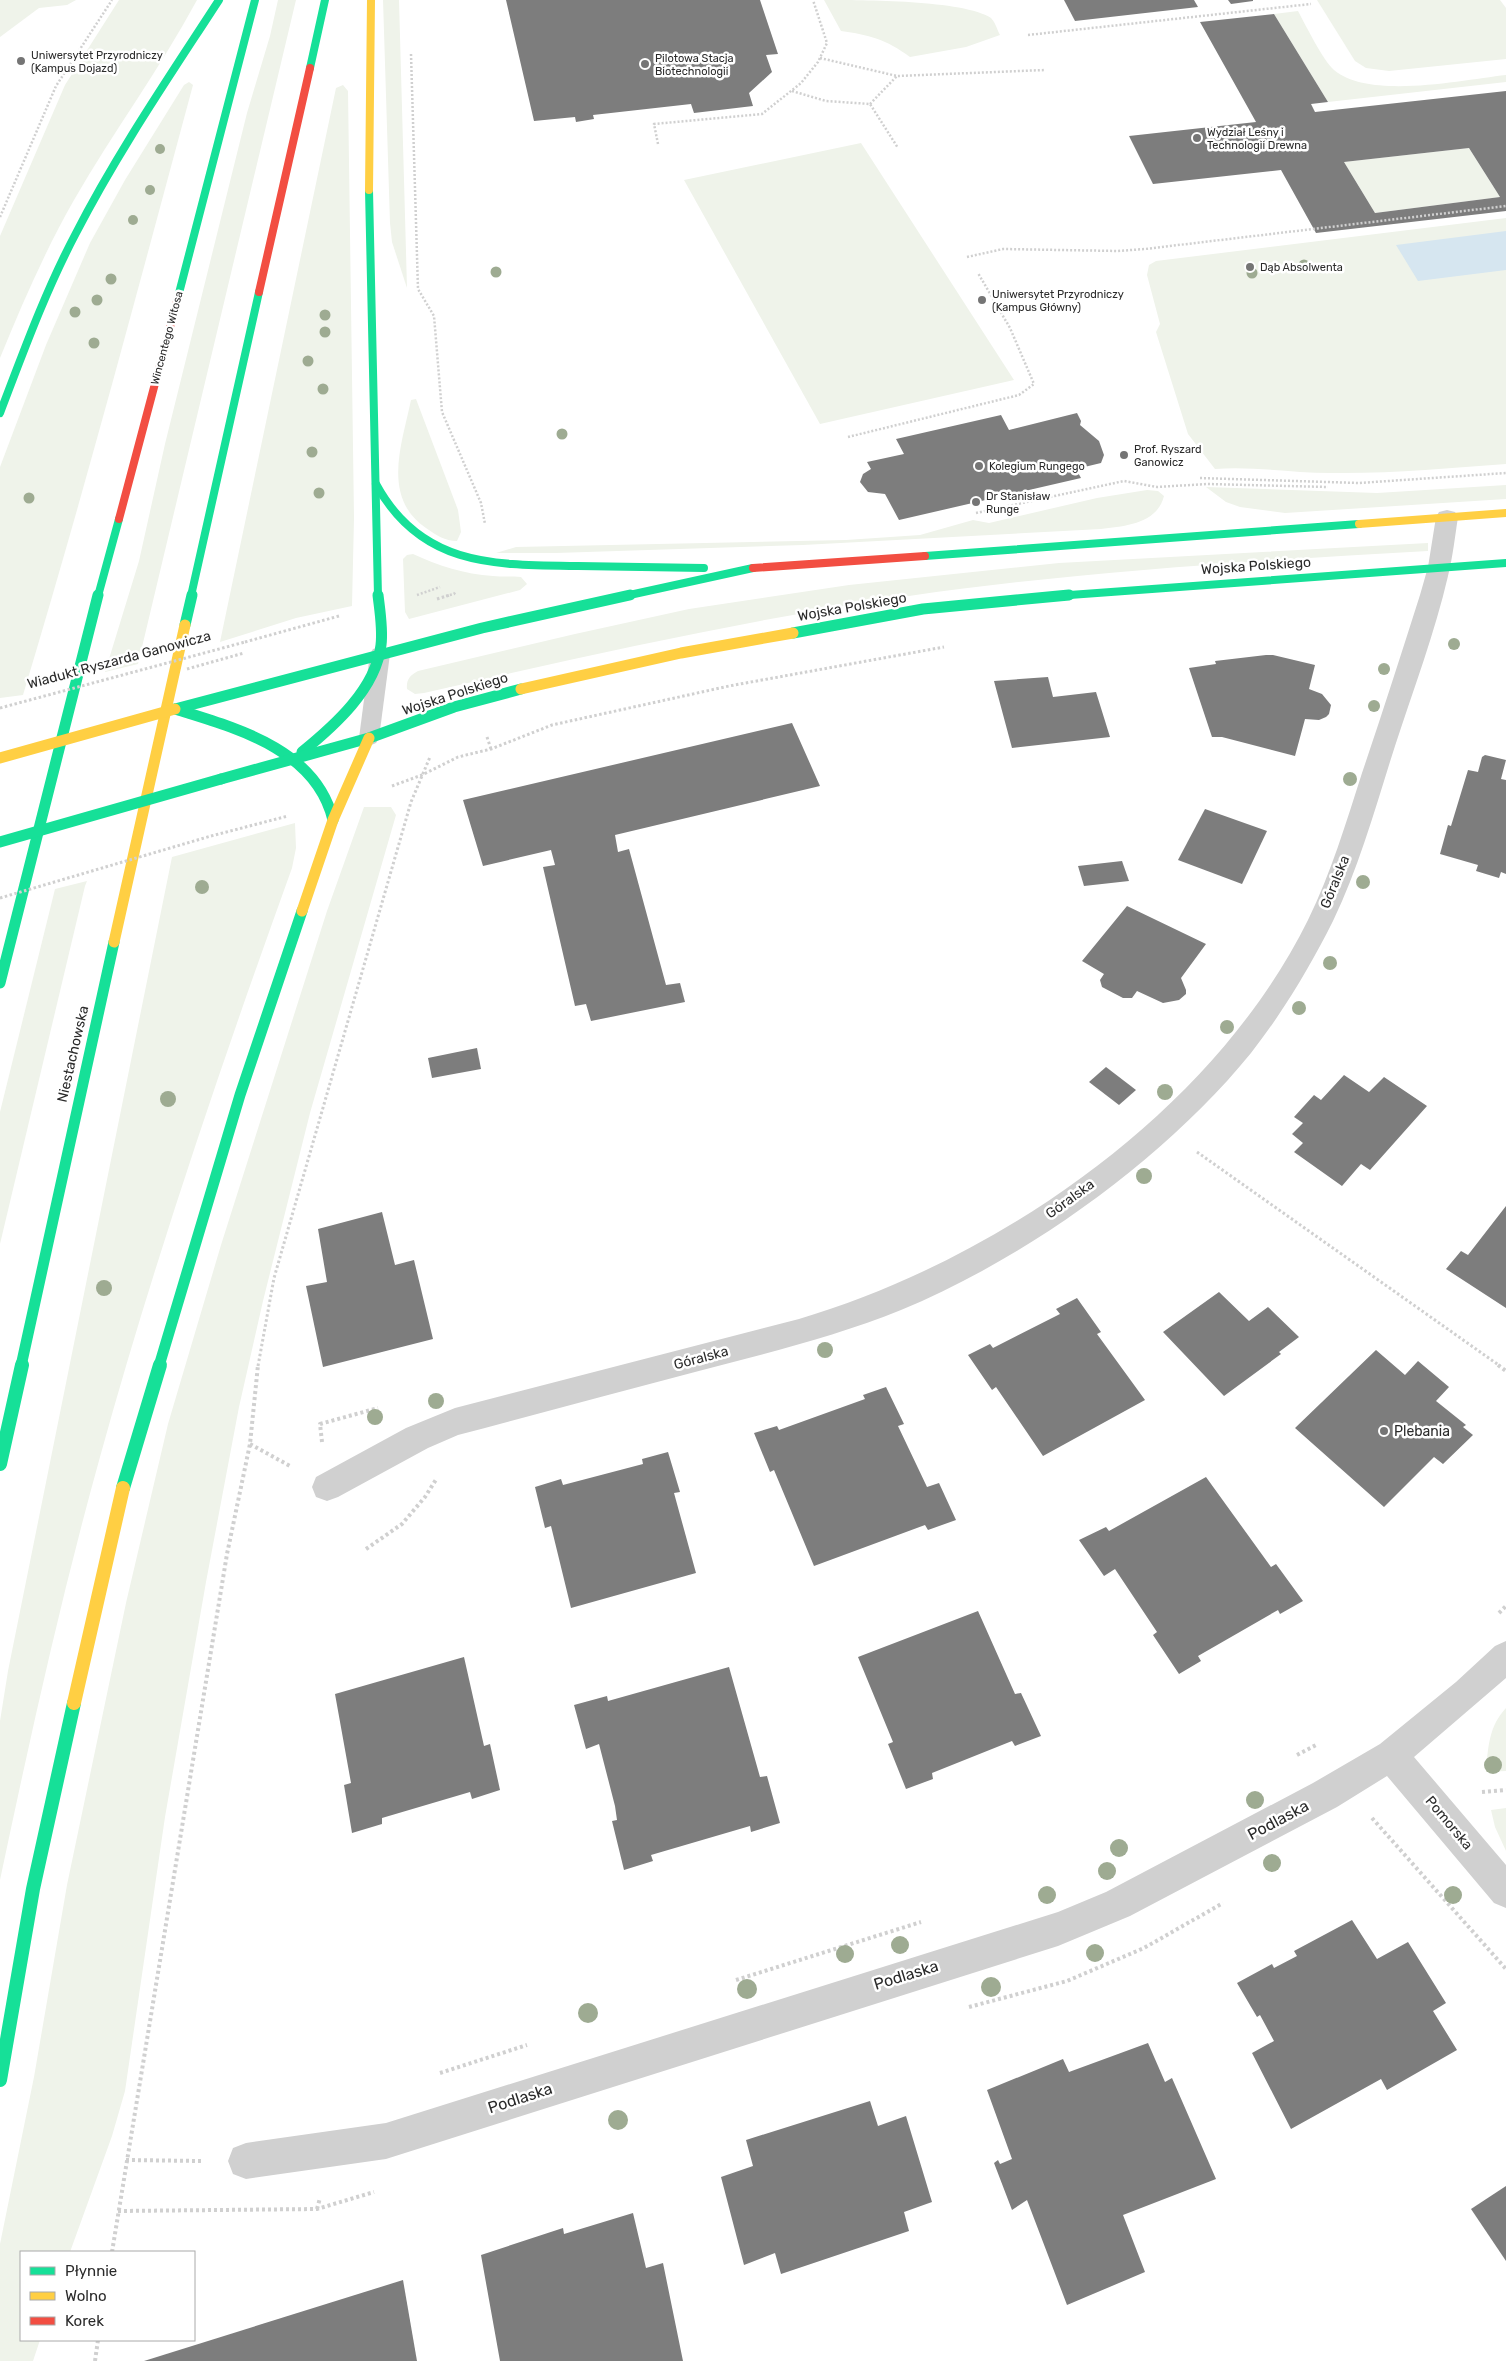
<svg xmlns="http://www.w3.org/2000/svg" width="1506" height="2361" font-family="Rubik,sans-serif">
  <style>
    .green { fill: #eff3ea }
    .water { fill: #d6e6f0 }
    .building { fill: #7d7d7d; fill-rule: evenodd }
    .lines { fill: none; stroke-linecap: round; stroke-linejoin: round }
    .path-far2 { stroke: #d0d0d0; stroke-width: 2.5; stroke-dasharray: 2 2; stroke-linecap: butt }
    .path-far1 { stroke: #d0d0d0; stroke-width: 3; stroke-dasharray: 2.5 2.5; stroke-linecap: butt }
    .path { stroke: #d0d0d0; stroke-width: 4; stroke-dasharray: 3 3; stroke-linecap: butt }
    .lane { fill: #d0d0d0; fill-rule: evenodd }
    .street { fill: #d0d0d0; fill-rule: evenodd }
    .fast-far2 { stroke: #16e098; stroke-width: 8 }
    .fast-far1 { stroke: #16e098; stroke-width: 11 }
    .fast { stroke: #16e098; stroke-width: 14 }
    .slow-far2 { stroke: #ffcf43; stroke-width: 8 }
    .slow-far1 { stroke: #ffcf43; stroke-width: 11 }
    .slow { stroke: #ffcf43; stroke-width: 14 }
    .jam { stroke: #f24e42; stroke-width: 8 }
    .path-bridge { stroke: #d0d0d0; stroke-width: 3; stroke-dasharray: 2.5 2.5; stroke-linecap: butt }
    .fast-bridge { stroke: #16e098; stroke-width: 11 }
    .slow-bridge { stroke: #ffcf43; stroke-width: 11 }
    .tree { fill: #9eab92 }
    .poi-dot { fill: #757575; stroke: #fff; stroke-width: 2 }
    .labels { text-anchor: middle; dominant-baseline: central; stroke-width: 5; stroke-linejoin: round; paint-order: stroke }
    .far-poi-label { font-size: 11px; fill: #2b2b2b; stroke: #fff; text-anchor: start }
    .far-street-label { font-size: 11px; fill: #2b2b2b; stroke: #fff }
    .street-label { font-size: 14px; fill: #2b2b2b; stroke: #fff }
    .poi-label { font-size: 14px; fill: #2b2b2b; stroke: #fff; text-anchor: start }
    .near-street-label { font-size: 16px; fill: #2b2b2b; stroke: #fff }
  </style>
  <rect width="100%" height="100%" fill="#fff"/>
  <g class="green">
    <path d="M0,0H76L67,5L39,8L0,37Z"/>
    <path d="M119,0H197C160,69 113,132 74,200C45,251 22,304 0,358V236L65,85Z"/>
    <path d="M278,0H296L138,664L105,672L139,561L165,444L247,113L270,36Z"/>
    <path d="M383,0H399L407,288L392,242L390,223Z"/>
    <path d="M824,0C862,0 964,0 991,18C995,22 997,29 1000,35L966,47L910,57C886,39 869,35 841,31Z"/>
    <path d="M1317,0H1500L1506,8V59L1389,71L1366,68L1355,61Z"/>
    <path d="M1298,11C1306,26 1323,60 1334,70C1370,100 1461,80 1506,75V82L1328,102L1274,14Z"/>
    <path d="M189,82L193,85C138,289 84,493 23,695L0,698V467L46,345L90,243L125,180L184,85Z"/>
    <path d="M343,85L348,91L354,518L352,606L296,618L220,642L336,88Z"/>
    <path d="M861,143L1014,380L820,424L684,180Z"/>
    <path d="M1469,148L1500,197L1375,213L1344,162Z"/>
    <path d="M1506,218V464C1448,468 1389,474 1330,473C1292,473 1253,466 1215,469L1188,434L1156,332L1160,324L1147,275L1149,265L1156,261Z"/>
    <path d="M416,399L458,510L461,532L457,541C445,541 436,535 426,528C381,497 402,444 411,400Z"/>
    <path d="M1506,485V499L1285,513L1240,507L1226,502L1206,487L1377,493Z"/>
    <path d="M1147,490L1158,491L1164,496C1157,524 1125,526 1101,529L803,545L556,553H496L516,547L846,540L920,535L973,520L989,523L1097,498Z"/>
    <path d="M1428,543V551C1255,561 1081,571 909,596C745,620 585,656 424,693L415,694L407,689C406,680 410,675 418,671L575,634L689,609L849,585L1059,563Z"/>
    <path d="M413,554C439,566 464,574 493,576C502,577 511,576 521,577L527,584L520,590L409,619L405,612L403,559L407,555Z"/>
    <path d="M364,807H391L396,815L310,1113L263,1301L239,1407L206,1582L165,1817L125,2091L112,2136L70,2252H21V2340H40L33,2361H0V2244L34,2077L67,1885L126,1603L168,1424L221,1245L327,911Z"/>
    <path d="M295,823L296,848L292,868C222,1062 155,1258 100,1457C61,1597 30,1738 0,1880V1721L8,1671L172,857Z"/>
    <path d="M87,881L85,886L0,1244V1112L55,889Z"/>
    <path d="M1506,1708V1771L1486,1772C1488,1747 1489,1726 1506,1708Z"/>
    <path d="M1506,1808V1851L1495,1827L1491,1810Z"/>
  </g>
  <path class="water" d="M1506,231V270L1418,281L1396,245Z"/>
  <g class="building">
    <path d="M506,0H760L778,54L766,55L772,72L749,93L753,106L694,113L691,104L593,115L594,119L576,122L575,117L534,121Z"/>
    <path d="M1064,0H1194L1198,7L1075,21Z"/>
    <path d="M1228,0H1253V1L1231,4Z"/>
    <path d="M1274,14L1328,102L1311,104L1315,112L1506,91V211L1316,233L1281,170L1153,184L1129,136L1256,122L1200,22ZM1469,148L1500,197L1375,213L1344,162Z"/>
    <path d="M1077,413L1081,421L1080,425L1099,441L1104,455L1101,463L1076,469L1081,478L899,520L885,494L868,492L860,482L863,474L871,469L867,462L904,454L896,439L1001,415L1009,430Z"/>
    <path d="M1266,655H1273L1315,665L1309,689L1322,694L1331,705L1329,714L1326,717L1319,720L1305,719L1295,756L1222,737H1212L1189,668L1216,664L1215,661Z"/>
    <path d="M1048,677L1053,697L1096,692L1110,737L1012,748L994,681Z"/>
    <path d="M792,723L820,786L615,835L618,852L629,849L666,985L680,983L685,1002L591,1021L586,1004L575,1006L543,867L555,865L551,850L483,866L463,800Z"/>
    <path d="M1485,755L1506,760L1501,779L1506,780V874L1501,872L1499,878L1476,871L1478,865L1440,854L1448,825L1451,826L1468,770L1478,772L1482,757Z"/>
    <path d="M1205,809L1267,831L1242,884L1178,860Z"/>
    <path d="M1122,861L1129,881L1084,886L1078,866Z"/>
    <path d="M1127,906L1206,944L1181,978L1186,990V994L1179,1000L1163,1003L1137,991L1132,998H1123L1102,987L1100,980L1104,974L1082,961Z"/>
    <path d="M477,1048L481,1069L432,1078L428,1058Z"/>
    <path d="M1106,1067L1136,1090L1119,1105L1089,1082Z"/>
    <path d="M1344,1075L1369,1092L1384,1077L1427,1106L1370,1170L1361,1164L1342,1186L1294,1152L1303,1143L1292,1134L1303,1123L1294,1117L1314,1095L1321,1100Z"/>
    <path d="M1506,1206V1308L1446,1269L1461,1251L1468,1255Z"/>
    <path d="M382,1212L395,1265L414,1260L433,1339L323,1367L306,1286L327,1282L318,1229Z"/>
    <path d="M1219,1292L1249,1321L1268,1307L1299,1337L1279,1352L1281,1354L1224,1396L1163,1332Z"/>
    <path d="M1077,1298L1101,1332L1097,1334L1145,1400L1043,1456L996,1387L992,1390L968,1355L990,1344L993,1348L1060,1314L1056,1309Z"/>
    <path d="M1376,1350L1405,1375L1418,1361L1449,1387L1436,1401L1466,1425L1463,1427L1473,1435L1443,1464L1434,1457L1384,1507L1295,1428Z"/>
    <path d="M886,1387L904,1424L898,1426L927,1487L939,1483L956,1520L928,1530L925,1525L814,1566L774,1470L770,1472L754,1433L777,1426L779,1430L865,1399L863,1395Z"/>
    <path d="M668,1452L680,1492L674,1493L696,1573L571,1608L551,1526L545,1528L535,1487L561,1479L563,1485L643,1464L642,1459Z"/>
    <path d="M1206,1477L1271,1567L1276,1564L1303,1601L1280,1614L1278,1610L1198,1656L1201,1661L1179,1674L1153,1635L1157,1632L1115,1569L1104,1576L1079,1540L1106,1527L1109,1531Z"/>
    <path d="M978,1611L1015,1694L1021,1693L1041,1736L1015,1746L1012,1741L932,1773L933,1779L906,1789L888,1744L893,1742L858,1657Z"/>
    <path d="M464,1657L484,1746L490,1744L500,1790L472,1799L470,1792L382,1818V1824L352,1833L344,1785L351,1783L335,1694Z"/>
    <path d="M729,1667L760,1777L767,1776L780,1823L751,1832L750,1826L651,1855L653,1861L624,1870L612,1821L617,1820L615,1806L599,1744L586,1749L574,1705L607,1696L608,1701Z"/>
    <path d="M1352,1920L1377,1959L1408,1942L1446,2003L1433,2011L1457,2050L1387,2090L1381,2079L1291,2129L1252,2053L1274,2041L1260,2015L1257,2017L1237,1983L1272,1964L1274,1968L1297,1956L1294,1951Z"/>
    <path d="M1148,2043L1165,2082L1172,2078L1216,2179L1123,2215L1145,2272L1067,2305L1027,2200L1012,2210L994,2163L998,2160L1000,2164L1012,2159L987,2090L1063,2059L1069,2072Z"/>
    <path d="M870,2101L878,2126L906,2116L932,2202L904,2212L909,2231L781,2274L775,2253L744,2265L721,2177L753,2166L746,2140Z"/>
    <path d="M1506,2186V2261L1471,2209Z"/>
    <path d="M633,2213L646,2268L663,2263L683,2361H500L481,2255L563,2228L564,2234Z"/>
    <path d="M403,2280L417,2361H144Z"/>
  </g>
  <g class="lines">
    <g class="path-far2">
      <path d="M1028,35L1311,4"/>
      <path d="M411,54L418,289L434,316L442,412L481,503L485,524"/>
      <path d="M820,58L897,76L1045,70"/>
      <path d="M792,91L826,101L870,104L898,148"/>
      <path d="M870,104L897,76"/>
      <path d="M658,144L654,124L762,114L801,83L818,62L827,43L813,0"/>
      <path d="M0,217L56,86L112,0"/>
      <path d="M967,257L1003,249L1118,251L1145,249L1506,206"/>
      <path d="M848,437L1019,395L1034,384L1010,328L978,273"/>
      <path d="M1200,478L1359,483L1506,473"/>
      <path d="M976,513L1124,481L1157,487L1207,484L1328,487"/>
      <path d="M417,595L440,587"/>
      <path d="M446,596L454,594L456,591"/>
    </g>
    <g class="path-far1">
      <path d="M437,599L450,595"/>
      <path d="M245,642L339,616"/>
      <path d="M487,737L491,749"/>
      <path d="M392,786L422,775L458,757L491,749L552,725L729,686L944,647"/>
      <path d="M211,836L288,816"/>
      <path d="M1197,1152L1500,1366"/>
      <path d="M258,1366L274,1278L411,802L430,757"/>
    </g>
    <g class="path">
      <path d="M1498,1365L1506,1371"/>
      <path d="M322,1442L320,1424L378,1408"/>
      <path d="M250,1444L290,1466"/>
      <path d="M366,1549L402,1524L425,1497L437,1478"/>
      <path d="M1499,1613L1506,1606"/>
      <path d="M1297,1755L1316,1745"/>
      <path d="M1482,1792L1506,1790"/>
      <path d="M1372,1818L1506,1969"/>
      <path d="M736,1980L921,1922"/>
      <path d="M969,2007L1067,1981L1144,1948L1223,1903"/>
      <path d="M440,2073L527,2045"/>
      <path d="M126,2160L201,2161"/>
      <path d="M317,2209L320,2198"/>
      <path d="M118,2211L317,2209L374,2192"/>
      <path d="M112,2252L227,1554L250,1444L258,1365"/>
      <path d="M95,2361L98,2340"/>
    </g>
    <path class="lane" d="M380,647L387,649L390,654L379,738L376,743L369,746L362,743L359,738L370,654L373,649Z"/>
    <g class="street">
      <path d="M1447,510L1455,512L1458,517C1455,536 1453,556 1448,576C1435,632 1413,691 1395,746C1376,805 1360,865 1333,921C1310,967 1283,1012 1251,1053C1165,1159 1027,1258 901,1310C834,1337 764,1354 695,1372C616,1393 537,1414 458,1435L428,1448L338,1497L327,1501L316,1497L312,1487L316,1477L406,1428L455,1408L799,1319C1000,1259 1213,1112 1308,920C1331,873 1346,823 1362,773C1382,714 1401,655 1420,595L1428,567L1436,517L1439,512Z"/>
      <path d="M1506,1641V1678L1414,1757L1506,1865V1908L1494,1903L1387,1776L1337,1807L1130,1916L1058,1946L386,2159L246,2179L233,2174L228,2161L233,2148L246,2143L386,2123L1058,1912L1106,1892L1313,1783L1380,1744L1456,1682L1495,1646Z"/>
    </g>
    <g class="fast-far2">
      <path d="M310,68L325,0"/>
      <path d="M369,190L378,596"/>
      <path d="M178,297L255,0"/>
      <path d="M0,413C23,353 45,292 75,235C117,153 169,77 219,0"/>
      <path d="M376,484C421,567 495,565 578,566C620,567 662,567 704,568"/>
      <path d="M925,556L1359,524"/>
      <path d="M98,596L119,519"/>
      <path d="M191,596L259,292"/>
      <path d="M625,596L753,568"/>
      <path d="M1056,596L1506,563"/>
    </g>
    <g class="fast-far1">
      <path d="M185,625L192,595"/>
      <path d="M793,633L923,609L1069,595"/>
      <path d="M175,709L482,628L630,595"/>
      <path d="M175,709C236,728 316,749 333,820"/>
      <path d="M302,752C334,726 376,689 381,645C383,629 380,612 378,595"/>
      <path d="M221,779L369,738L454,707L521,689"/>
      <path d="M0,983L98,595"/>
      <path d="M21,1366L114,942"/>
      <path d="M159,1366L240,1095L302,911"/>
    </g>
    <g class="fast">
      <path d="M0,1464L22,1365"/>
      <path d="M123,1488L160,1365"/>
      <path d="M0,2080L33,1889L74,1703"/>
    </g>
    <g class="slow-far2">
      <path d="M369,190L371,0"/>
      <path d="M1359,524L1506,513"/>
    </g>
    <g class="slow-far1">
      <path d="M521,689L681,653L793,633"/>
      <path d="M302,911L333,820L369,738"/>
      <path d="M114,942L185,625"/>
    </g>
    <path class="slow" d="M74,1703L123,1488"/>
    <g class="jam">
      <path d="M259,292L310,68"/>
      <path d="M119,519L178,297"/>
      <path d="M753,568L925,556"/>
    </g>
    <g class="path-bridge">
      <path d="M187,669L244,653"/>
      <path d="M0,708L245,642"/>
      <path d="M0,898L211,836"/>
    </g>
    <path class="fast-bridge" d="M0,842L221,779"/>
    <path class="slow-bridge" d="M0,758L175,709"/>
  </g>
  <g class="tree">
    <circle cx="160" cy="149" r="5"/>
    <circle cx="150" cy="190" r="5"/>
    <circle cx="133" cy="220" r="5"/>
    <circle cx="1304" cy="265" r="5.5"/>
    <circle cx="496" cy="272" r="5.5"/>
    <circle cx="1252" cy="273" r="5.5"/>
    <circle cx="111" cy="279" r="5.5"/>
    <circle cx="97" cy="300" r="5.5"/>
    <circle cx="75" cy="312" r="5.5"/>
    <circle cx="325" cy="315" r="5.5"/>
    <circle cx="325" cy="332" r="5.5"/>
    <circle cx="94" cy="343" r="5.5"/>
    <circle cx="308" cy="361" r="5.5"/>
    <circle cx="323" cy="389" r="5.5"/>
    <circle cx="562" cy="434" r="5.5"/>
    <circle cx="312" cy="452" r="5.5"/>
    <circle cx="319" cy="493" r="5.5"/>
    <circle cx="29" cy="498" r="5.5"/>
    <circle cx="1454" cy="644" r="6"/>
    <circle cx="1384" cy="669" r="6"/>
    <circle cx="1374" cy="706" r="6"/>
    <circle cx="1350" cy="779" r="7"/>
    <circle cx="1363" cy="882" r="7"/>
    <circle cx="202" cy="887" r="7"/>
    <circle cx="1330" cy="963" r="7"/>
    <circle cx="1299" cy="1008" r="7"/>
    <circle cx="1227" cy="1027" r="7"/>
    <circle cx="1165" cy="1092" r="8"/>
    <circle cx="168" cy="1099" r="8"/>
    <circle cx="1144" cy="1176" r="8"/>
    <circle cx="104" cy="1288" r="8"/>
    <circle cx="825" cy="1350" r="8"/>
    <circle cx="436" cy="1401" r="8"/>
    <circle cx="375" cy="1417" r="8"/>
    <circle cx="1493" cy="1765" r="9"/>
    <circle cx="1255" cy="1800" r="9"/>
    <circle cx="1119" cy="1848" r="9"/>
    <circle cx="1272" cy="1863" r="9"/>
    <circle cx="1107" cy="1871" r="9"/>
    <circle cx="1047" cy="1895" r="9"/>
    <circle cx="1453" cy="1895" r="9"/>
    <circle cx="900" cy="1945" r="9"/>
    <circle cx="1095" cy="1953" r="9"/>
    <circle cx="845" cy="1954" r="9"/>
    <circle cx="991" cy="1987" r="10"/>
    <circle cx="747" cy="1989" r="10"/>
    <circle cx="588" cy="2013" r="10"/>
    <circle cx="618" cy="2120" r="10"/>
  </g>
  <g class="poi-dot">
    <circle cx="21" cy="61" r="5"/>
    <circle cx="645" cy="64" r="5"/>
    <circle cx="1197" cy="138" r="5"/>
    <circle cx="1250" cy="267" r="5"/>
    <circle cx="982" cy="300" r="5"/>
    <circle cx="1124" cy="455" r="5"/>
    <circle cx="979" cy="466" r="5"/>
    <circle cx="976" cy="502" r="5"/>
    <circle cx="1384" cy="1431" r="5"/>
  </g>
  <g class="labels">
    <g class="far-poi-label">
      <text x="31" y="55">Uniwersytet Przyrodniczy<tspan x="31" dy="13">(Kampus Dojazd)</tspan></text>
      <text x="655" y="58">Pilotowa Stacja<tspan x="655" dy="13">Biotechnologii</tspan></text>
      <text x="1207" y="132">Wydział Leśny i<tspan x="1207" dy="13">Technologii Drewna</tspan></text>
      <text x="1260" y="267">Dąb Absolwenta</text>
      <text x="992" y="294">Uniwersytet Przyrodniczy<tspan x="992" dy="13">(Kampus Główny)</tspan></text>
      <text x="1134" y="449">Prof. Ryszard<tspan x="1134" dy="13">Ganowicz</tspan></text>
      <text x="989" y="466">Kolegium Rungego</text>
      <text x="986" y="496">Dr Stanisław<tspan x="986" dy="13">Runge</tspan></text>
    </g>
    <g class="far-street-label">
      <text transform="translate(167 338) rotate(-75)">Wincentego Witosa</text>
    </g>
    <g class="street-label">
      <text transform="translate(1256 566) rotate(-4)">Wojska Polskiego</text>
      <text transform="translate(852 607) rotate(-10)">Wojska Polskiego</text>
      <text transform="translate(119 660) rotate(-15)">Wiadukt Ryszarda Ganowicza</text>
      <text transform="translate(455 694) rotate(-18)">Wojska Polskiego</text>
      <text transform="translate(1335 882) rotate(-68)">Góralska</text>
      <text transform="translate(73 1054) rotate(-77)">Niestachowska</text>
      <text transform="translate(1070 1199) rotate(-36)">Góralska</text>
      <text transform="translate(701 1358) rotate(-15)">Góralska</text>
      <text transform="translate(1449 1823) rotate(50)">Pomorska</text>
    </g>
    <g class="poi-label">
      <text x="1394" y="1431">Plebania</text>
    </g>
    <g class="near-street-label">
      <text transform="translate(1278 1820) rotate(-28)">Podlaska</text>
      <text transform="translate(906 1975) rotate(-17)">Podlaska</text>
      <text transform="translate(520 2098) rotate(-18)">Podlaska</text>
    </g>
  </g>
  <rect x="20" y="2251" width="175" height="90" fill="#ffffff" stroke="#aaaaaa"/>
  <rect x="30" y="2267" width="25" height="8" fill="#16e098" stroke="#aaaaaa"/>
  <text x="65" y="2276" font-size="15" fill="#2b2b2b">Płynnie</text>
  <rect x="30" y="2292" width="25" height="8" fill="#ffcf43" stroke="#aaaaaa"/>
  <text x="65" y="2301" font-size="15" fill="#2b2b2b">Wolno</text>
  <rect x="30" y="2317" width="25" height="8" fill="#f24e42" stroke="#aaaaaa"/>
  <text x="65" y="2326" font-size="15" fill="#2b2b2b">Korek</text>
</svg>
